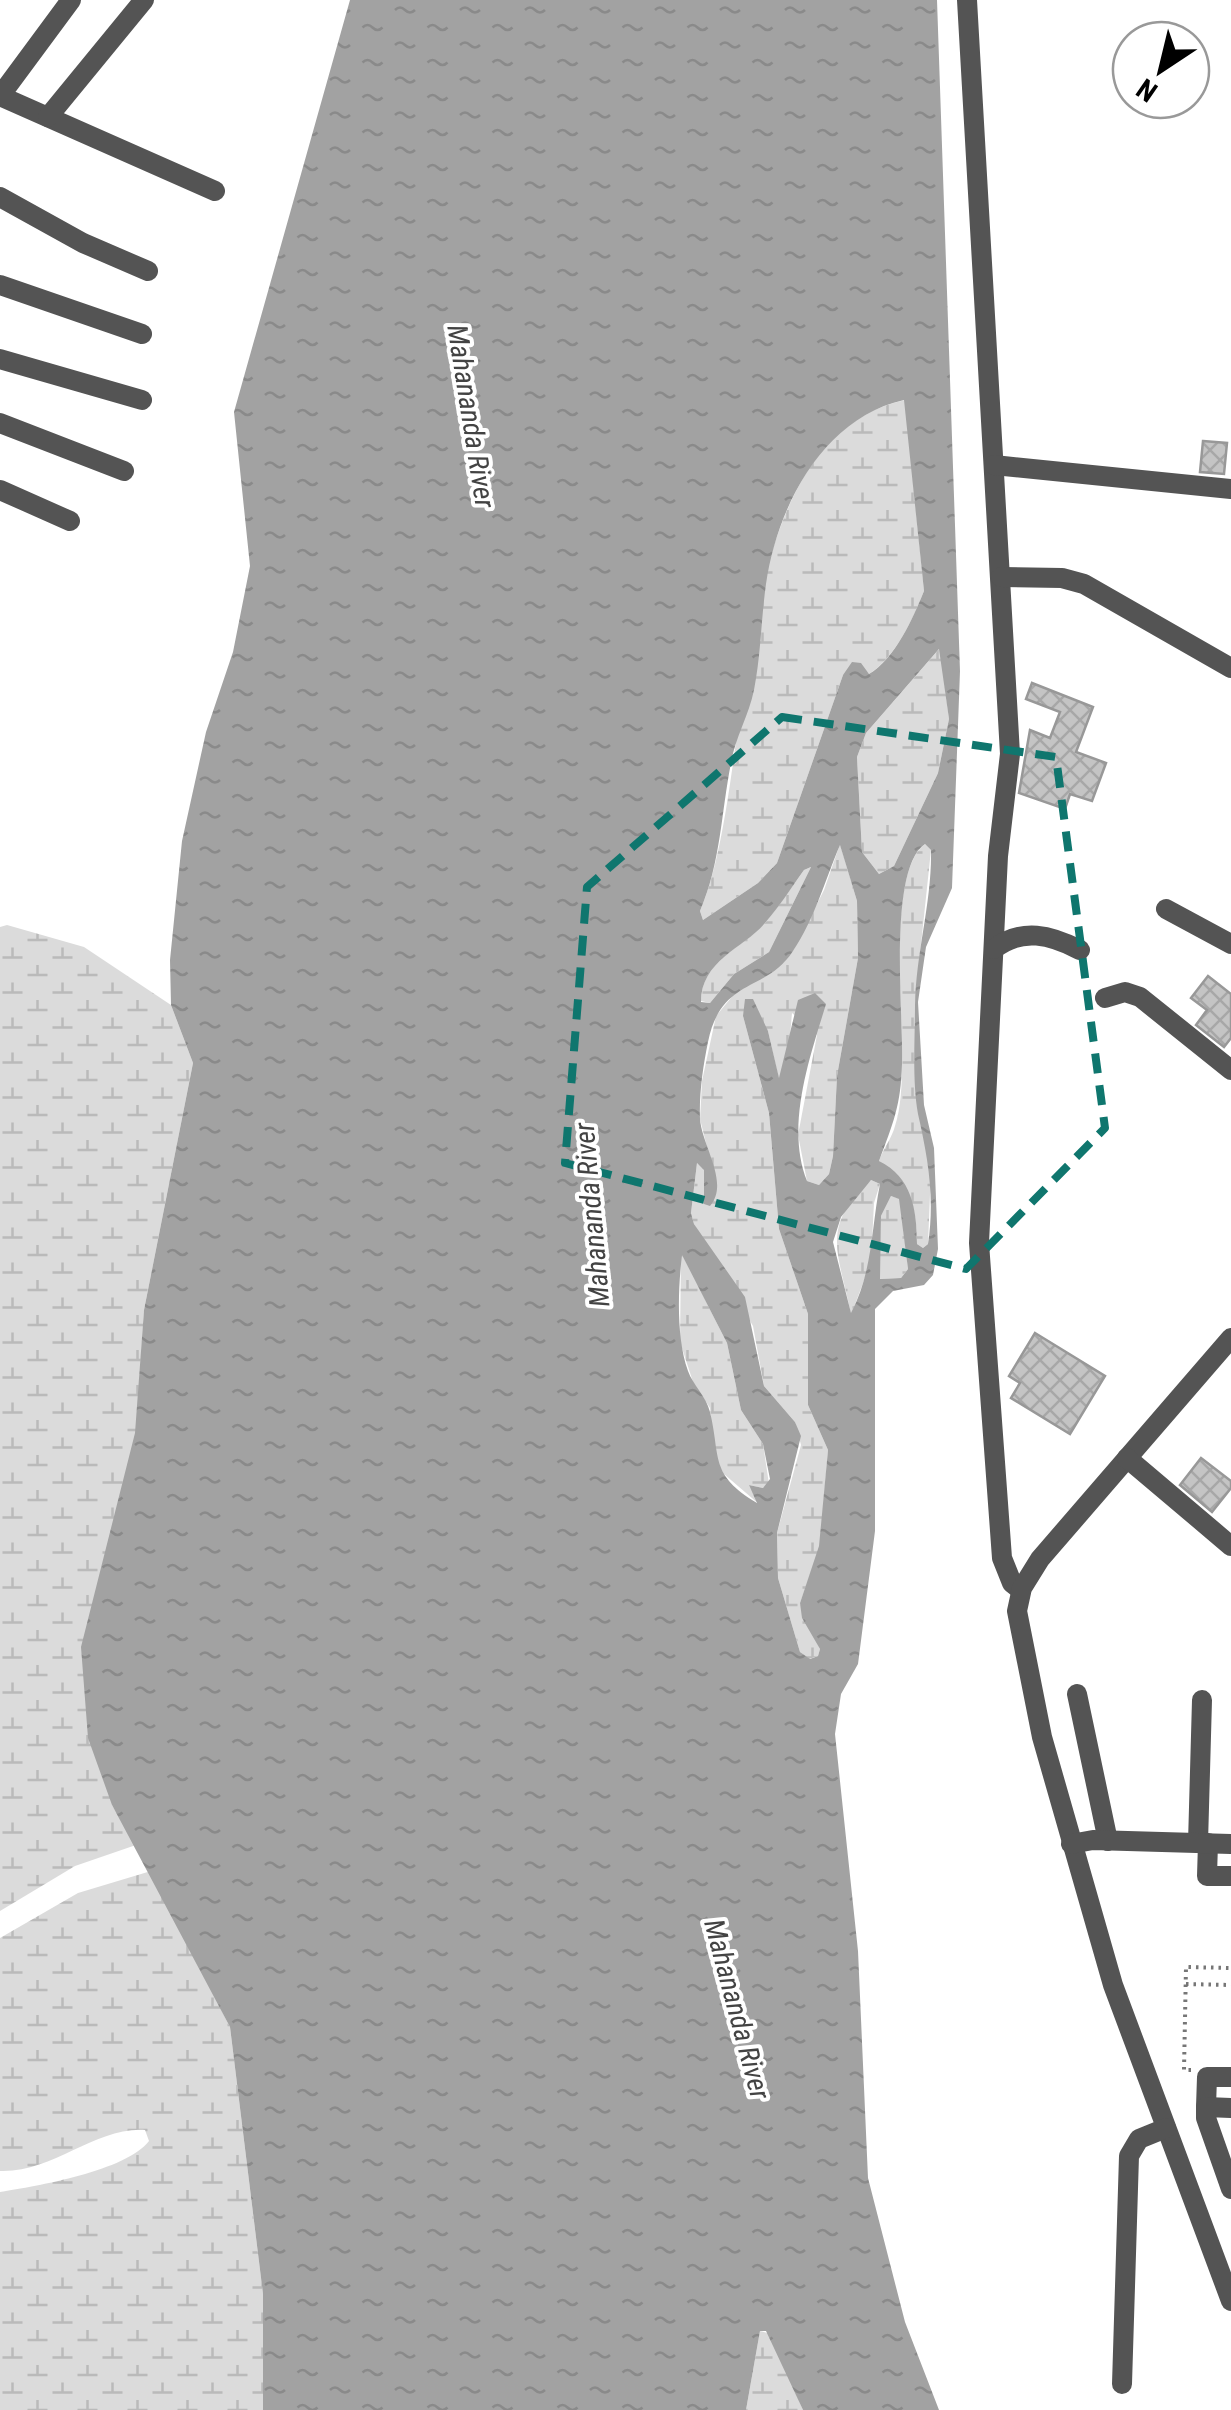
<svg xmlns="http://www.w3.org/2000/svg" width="1231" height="2410" font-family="'Roboto Condensed',sans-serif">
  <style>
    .wetland { fill: url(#wetland-marsh) }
    .water { fill: url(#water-ripples); fill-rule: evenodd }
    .building { fill: url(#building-cross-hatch); stroke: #989898; stroke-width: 2.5 }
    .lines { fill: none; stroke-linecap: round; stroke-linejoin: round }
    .path { stroke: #767676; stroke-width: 4; stroke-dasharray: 2.5 5; stroke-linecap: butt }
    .minor { stroke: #545454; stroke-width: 20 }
    .marked { fill: none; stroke: #0f766e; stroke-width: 8; stroke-dasharray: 20 12; stroke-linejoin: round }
    .labels { text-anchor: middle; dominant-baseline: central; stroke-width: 8; stroke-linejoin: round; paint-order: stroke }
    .water-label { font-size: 28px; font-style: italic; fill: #434343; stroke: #fff }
  </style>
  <defs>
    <pattern id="wetland-marsh" width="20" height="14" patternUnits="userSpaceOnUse" patternTransform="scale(2.5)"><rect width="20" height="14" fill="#dbdbdb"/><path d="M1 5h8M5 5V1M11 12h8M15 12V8" fill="none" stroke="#bababa"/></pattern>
    <pattern id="water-ripples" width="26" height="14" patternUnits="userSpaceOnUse" patternTransform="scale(2.5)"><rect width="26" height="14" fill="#a2a2a2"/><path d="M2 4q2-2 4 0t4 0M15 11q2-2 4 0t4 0" fill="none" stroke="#8a8a8a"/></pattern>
    <pattern id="building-cross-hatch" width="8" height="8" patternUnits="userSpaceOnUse" patternTransform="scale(2.5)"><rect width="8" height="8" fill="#c4c4c4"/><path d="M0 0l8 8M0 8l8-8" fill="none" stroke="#a7a7a7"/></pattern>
  </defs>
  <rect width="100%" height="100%" fill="#fff"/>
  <g class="wetland">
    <path d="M905,400L924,591C913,619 895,658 869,674L865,670L843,675L777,863L758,883L703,920L700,911C758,776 721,440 905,400Z"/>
    <path d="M940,648L949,719L938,773L894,866L879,874L862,852L857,757L866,733Z"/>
    <path d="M840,844L857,901L858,958L837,1076L833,1156L829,1174L819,1185L807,1181L798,1135L817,1035L792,1013L789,1048L779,1080L768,1031L743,1016L769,1113L779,1229L808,1314V1405L828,1450L820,1546L800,1603L820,1649L818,1656L809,1659L800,1652L778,1578L777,1533L801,1445L795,1422L764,1386L753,1326L694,1224L691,1213L697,1163L705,1170L704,1204L710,1159L700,1119L702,1081L716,1016L740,987L784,962L794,949L824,890Z"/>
    <path d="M925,844L931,850L915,1001L919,1115L931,1170L928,1244L923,1248L917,1244C917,1205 910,1185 879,1161C883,1149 892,1138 895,1126C901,1108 902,1083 902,1064C904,1018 886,873 925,844Z"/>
    <path d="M811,867L769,952L734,974L710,1003L701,1001C702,960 743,948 765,923C779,906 792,887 804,870Z"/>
    <path d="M7,925L84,947L171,1005L193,1063L144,1310L112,1805L136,1845L75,1866L0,1911V927Z"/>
    <path d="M871,1180L880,1184L874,1203L871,1262L851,1315C840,1255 818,1228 871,1180Z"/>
    <path d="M891,1196L900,1199L908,1269L901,1278L879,1279L881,1216Z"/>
    <path d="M681,1252L727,1343L741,1410L763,1444L769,1484L763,1488L749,1485L760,1505L724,1474L714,1457L710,1408L693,1382L680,1342Z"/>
    <path d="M151,1871L230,2027L263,2294V2410H0V2192C37,2186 126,2171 149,2141L145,2130C95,2127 53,2173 0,2171V1938L78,1893Z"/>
    <path d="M760,2331L771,2334L803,2410H746Z"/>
  </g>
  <path class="water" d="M350,0H937L960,671L952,888L926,947L918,1002L924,1105L934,1148L938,1249L933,1275L924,1285L893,1291L875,1309V1531L858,1664L841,1694L835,1734L858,1951L868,2178L905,2322L939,2410H803L766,2331H760L746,2410H263V2294L230,2027L112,1805L88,1738L81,1647L135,1433L144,1310L193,1063L171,1005L170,960L182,841L206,732L233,652L250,566L234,412ZM904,400L924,591C913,618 895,659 869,674L861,663L852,662L843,675L777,863L758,883L703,920L700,911C721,862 721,813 731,763C735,738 749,715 754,690C761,655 761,619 766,584C777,507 823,418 904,400ZM939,649L949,719L938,773L894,866L879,874L862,852L857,757L866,733ZM925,844L931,850C932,902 916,952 915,1005C915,1039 912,1080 918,1114C928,1158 935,1198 928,1244L923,1248L917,1244C917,1210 912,1177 879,1161C893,1124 901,1105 902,1064C904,1020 887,869 925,844ZM840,845L857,901L858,958L837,1076L833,1156L829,1174L819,1185L807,1181C785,1126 810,1057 826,1004L815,993L798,1000L779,1078L768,1031L753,999H745L743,1016L769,1113L779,1229L808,1314V1405L828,1450L819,1546L800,1603L802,1618L820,1649L818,1656L810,1659L800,1652L778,1578L777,1533L801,1436L795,1422L764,1386L745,1297L694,1224L691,1213L697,1163L704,1170V1204L710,1206C730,1183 702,1146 700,1119C699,1094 703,1066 708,1042C721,977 766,993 793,951C815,918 825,880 840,845ZM811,867L769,952L734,974L710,1003L701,1002C701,960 744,948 765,923C780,906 791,888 804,870ZM871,1180L880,1184C871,1229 873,1271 851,1313L833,1242L841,1217ZM891,1196L899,1199L908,1269L901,1278L880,1279L881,1216ZM682,1255L727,1343L741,1410L763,1444L770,1479L763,1488L749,1485L757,1503C709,1474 721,1458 710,1412C706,1396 693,1385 688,1371C676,1337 678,1289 682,1255Z"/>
  <g class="building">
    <path d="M1203,441L1227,443L1224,474L1200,472Z"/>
    <path d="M1032,683L1093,707L1076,752L1106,763L1092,801L1070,794L1065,809L1019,793L1030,730L1050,738L1060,712L1026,699Z"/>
    <path d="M1208,976L1231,994V1038L1224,1047L1196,1025L1207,1010L1191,998Z"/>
    <path d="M1035,1333L1105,1376L1070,1434L1011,1398L1020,1383L1009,1376Z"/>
    <path d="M1201,1458L1231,1481V1488L1212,1512L1180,1485Z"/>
  </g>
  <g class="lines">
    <g class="path">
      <path d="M1186,1984L1231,1985"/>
      <path d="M1191,2070H1184L1186,1967L1231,1968"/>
    </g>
    <g class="minor">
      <path d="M71,0L0,96L215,191"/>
      <path d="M967,0L1010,754L998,856L979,1243L1002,1558L1012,1583L1021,1590"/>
      <path d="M48,117L144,0"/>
      <path d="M0,197L83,243L148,271"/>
      <path d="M0,285L142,334"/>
      <path d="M0,359L142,400"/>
      <path d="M0,423L124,471"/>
      <path d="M994,465L1231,489"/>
      <path d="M0,490L70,521"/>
      <path d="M1001,577L1062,578L1084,584L1231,668"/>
      <path d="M1166,909L1231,944"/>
      <path d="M994,949C1022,927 1051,935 1080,950"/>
      <path d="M1105,998L1125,992L1140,997L1231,1070"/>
      <path d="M1231,1338L1040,1559L1022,1588L1017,1611L1042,1737L1113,1985L1231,2301"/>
      <path d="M1127,1458L1231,1546"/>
      <path d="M1077,1694L1108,1841"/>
      <path d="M1198,1843L1202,1700"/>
      <path d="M1208,1843L1207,1876H1231"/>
      <path d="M1071,1844L1093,1840L1231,1844"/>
      <path d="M1206,2107L1207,2077H1231"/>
      <path d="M1231,2108L1206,2107V2118L1231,2189"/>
      <path d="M1122,2384L1129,2156L1139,2139L1166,2128"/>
    </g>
  </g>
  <path class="marked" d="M782,717L1056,757L1105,1128L966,1269L565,1163L587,887Z"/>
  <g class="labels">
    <g class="water-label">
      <text transform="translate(471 416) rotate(81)">Mahananda River</text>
      <text transform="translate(592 1215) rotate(-95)">Mahananda River</text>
      <text transform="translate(737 2009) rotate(75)">Mahananda River</text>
    </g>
  </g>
  <g transform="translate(1161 70) rotate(215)"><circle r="48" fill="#ffffff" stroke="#999999" stroke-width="2.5"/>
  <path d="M0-8L18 38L0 25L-18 38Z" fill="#000000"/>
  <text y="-15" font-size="28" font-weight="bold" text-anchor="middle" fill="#000000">N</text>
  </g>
</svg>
